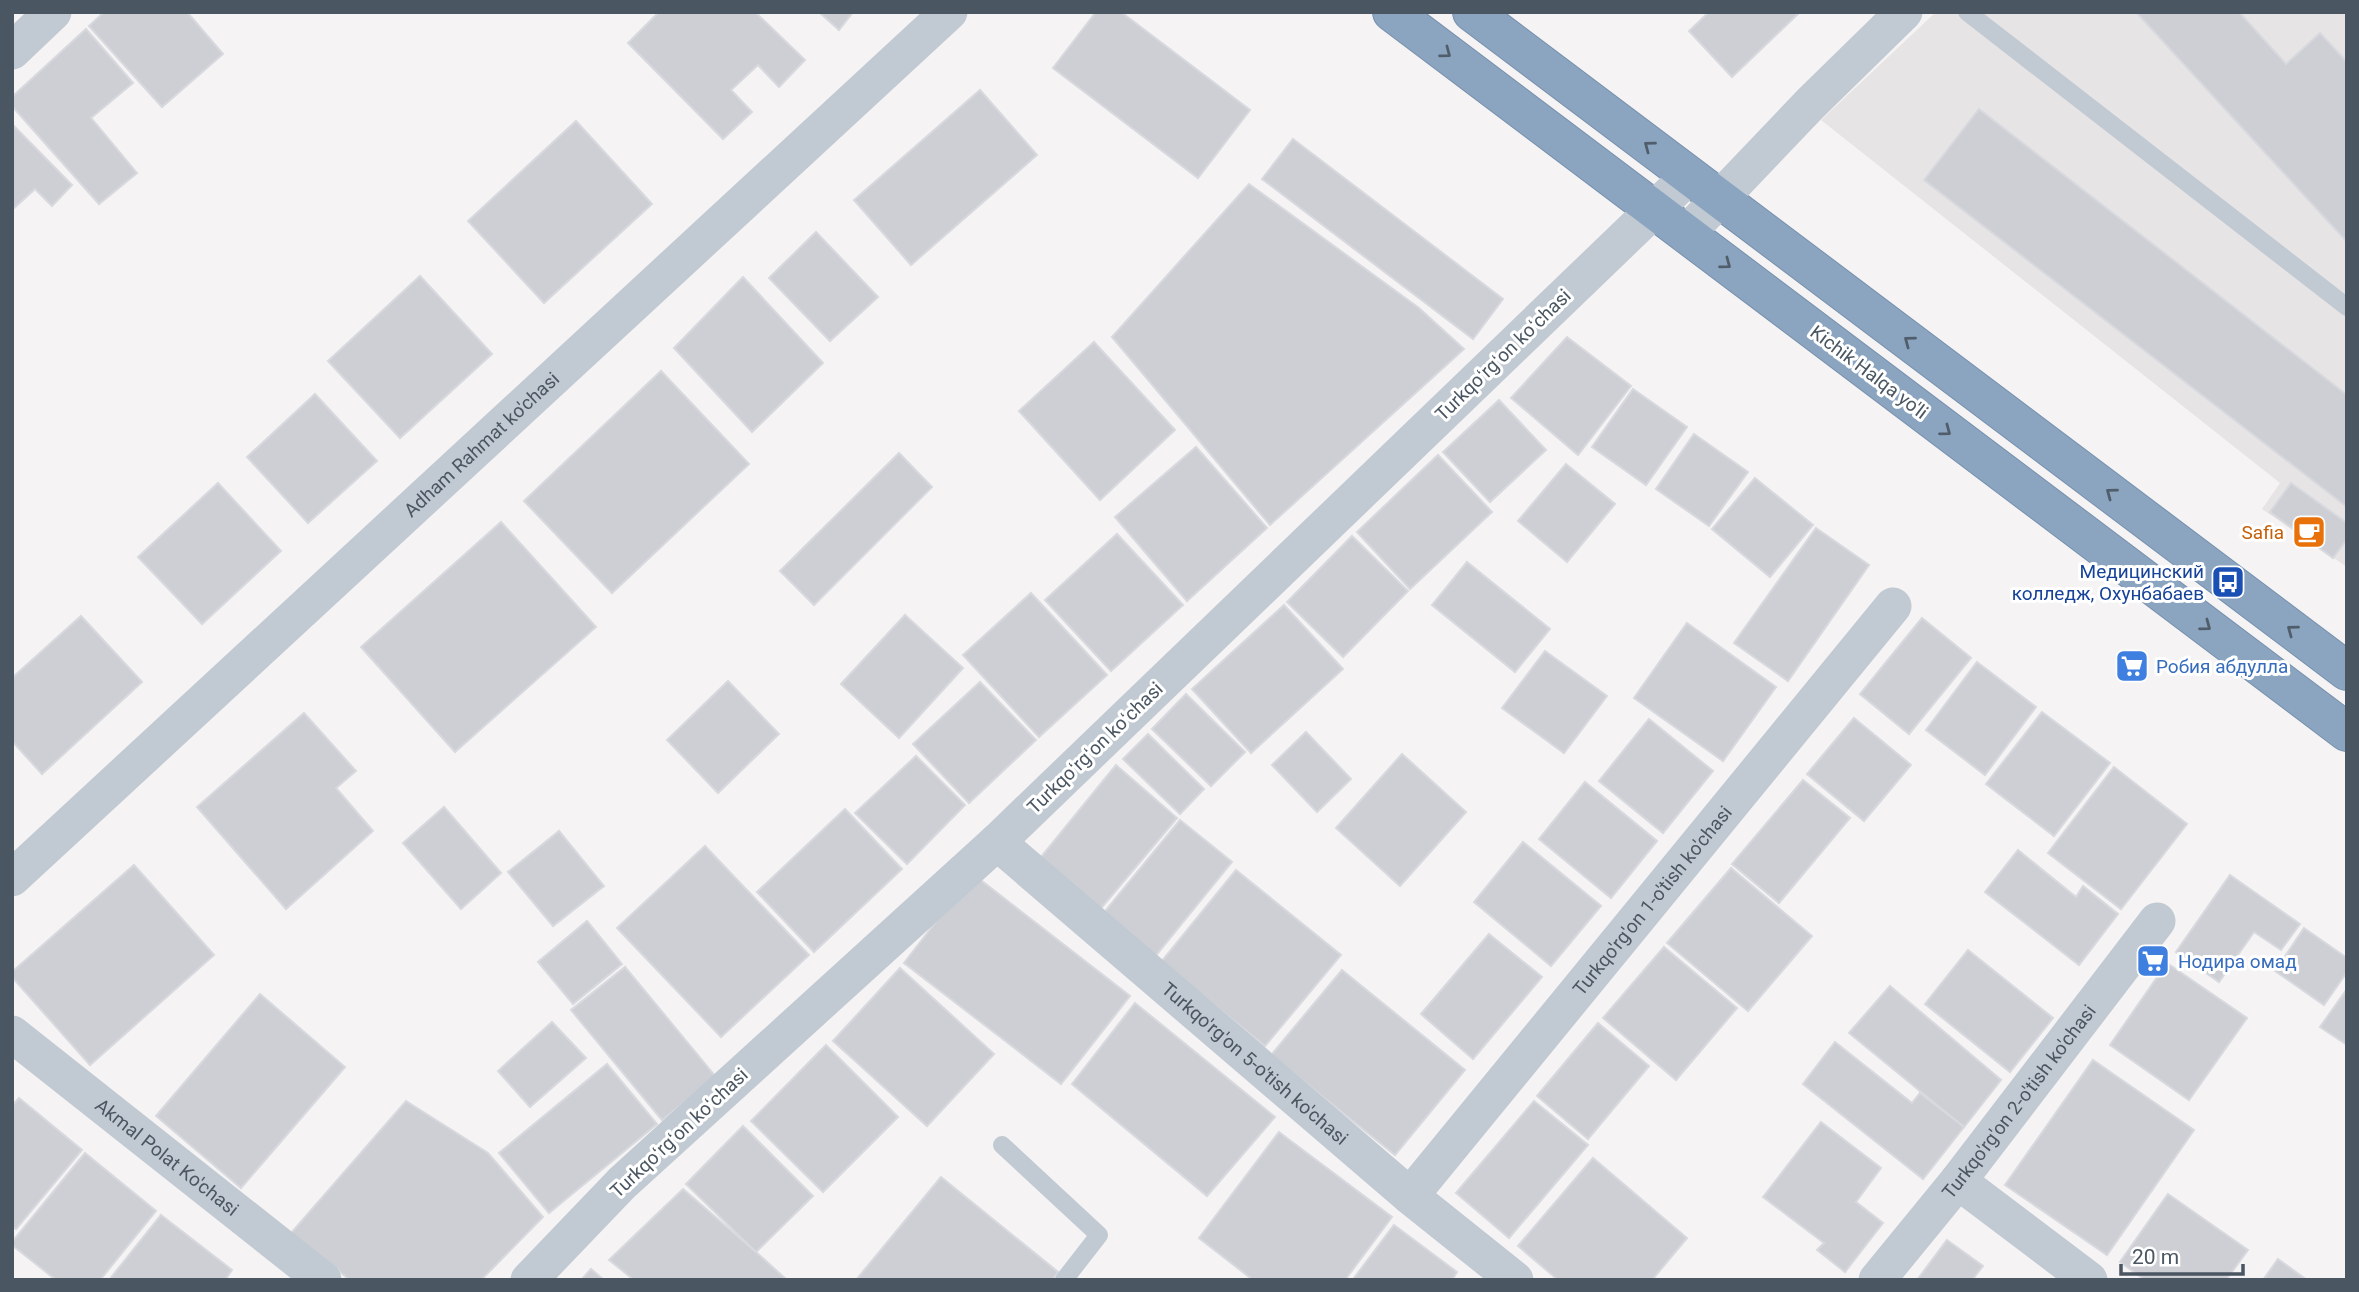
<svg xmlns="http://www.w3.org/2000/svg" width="2359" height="1292" font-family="Roboto,sans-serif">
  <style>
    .education { fill: #e6e4e5 }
    .building { fill: #cdcfd5; stroke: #d7d9de; stroke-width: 2 }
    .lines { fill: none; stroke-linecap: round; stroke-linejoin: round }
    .highway-casing { stroke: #7690ad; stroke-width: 40 }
    .lane { stroke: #c1cad2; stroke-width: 18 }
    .street { stroke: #c1cad2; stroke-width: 37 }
    .highway { stroke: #8ba5c1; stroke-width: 38 }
    .oneway { stroke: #505e6b }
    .labels { text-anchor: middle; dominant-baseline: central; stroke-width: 6; stroke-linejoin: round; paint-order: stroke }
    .street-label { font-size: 19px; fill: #4a5661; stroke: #fff }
    .food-label { font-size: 19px; fill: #c56008; stroke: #fff; text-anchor: end }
    .transit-label { font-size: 19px; fill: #164399; stroke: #fff; text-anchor: end }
    .shop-label { font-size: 19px; fill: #366cbe; stroke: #fff; text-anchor: start }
  </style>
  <rect width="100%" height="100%" fill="#f5f3f3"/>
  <path class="education" d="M1936,12H2347V567L2262,509L2280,483L1821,120Z"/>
  <g class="building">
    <path d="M104,12H187L223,54L162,107L89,26Z"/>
    <path d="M659,12H755L805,60L779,87L758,65L731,90L752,112L723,139L628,43Z"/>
    <path d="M819,12H853L839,30Z"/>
    <path d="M1096,12H1121L1250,110L1198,178L1053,68Z"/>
    <path d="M1709,12H1800L1732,77L1689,31Z"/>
    <path d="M2136,12H2239L2286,64L2320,33L2347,62V242Z"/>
    <path d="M86,29L133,83L91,118L137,173L99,204L12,106V97Z"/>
    <path d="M980,90L1037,155L911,265L854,200Z"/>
    <path d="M1979,109L2347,395V507L1924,180Z"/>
    <path d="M576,121L652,204L544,303L468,221Z"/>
    <path d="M12,124L72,185L52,206L35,189L12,210Z"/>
    <path d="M1293,139L1503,299L1473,339L1262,179Z"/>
    <path d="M1249,184L1419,308L1464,349L1270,525L1112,337Z"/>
    <path d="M816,232L878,297L830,341L769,278Z"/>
    <path d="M420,276L492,354L400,438L328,361Z"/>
    <path d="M743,277L823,363L752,432L674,348Z"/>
    <path d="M1567,337L1631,386L1578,455L1511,398Z"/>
    <path d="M1094,342L1175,430L1100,500L1019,411Z"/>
    <path d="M661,371L749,464L612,593L524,501Z"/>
    <path d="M1633,389L1687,427L1646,485L1592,447Z"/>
    <path d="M315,394L377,461L308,523L247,457Z"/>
    <path d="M1499,400L1546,450L1490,502L1443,452Z"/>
    <path d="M1694,434L1748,472L1709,526L1656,489Z"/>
    <path d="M1196,447L1267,528L1187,601L1115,517Z"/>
    <path d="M899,453L932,487L814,605L780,571Z"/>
    <path d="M1438,455L1492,512L1410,589L1357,532Z"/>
    <path d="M1566,464L1615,504L1567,562L1518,521Z"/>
    <path d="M1755,478L1813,525L1770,577L1712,529Z"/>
    <path d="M218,483L281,551L202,624L138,557Z"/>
    <path d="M2291,483L2347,523V539L2333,558L2270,512Z"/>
    <path d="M501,522L596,627L455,752L361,647Z"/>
    <path d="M1816,528L1869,565L1788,681L1734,643Z"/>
    <path d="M1117,534L1183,605L1111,671L1045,600Z"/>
    <path d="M1352,536L1408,591L1343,657L1287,602Z"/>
    <path d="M1467,562L1550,629L1515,672L1432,605Z"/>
    <path d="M1031,593L1107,675L1039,737L963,655Z"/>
    <path d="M1284,605L1343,669L1251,753L1192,689Z"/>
    <path d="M905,615L963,668L899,738L841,684Z"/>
    <path d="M81,616L142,682L42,774L12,741V678Z"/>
    <path d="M1922,618L1971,658L1909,734L1860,694Z"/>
    <path d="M1687,623L1776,687L1723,761L1634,698Z"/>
    <path d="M1545,651L1607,696L1564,753L1502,708Z"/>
    <path d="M1977,662L2036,707L1985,775L1926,730Z"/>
    <path d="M728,681L779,734L718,793L667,740Z"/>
    <path d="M980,682L1036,740L969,803L913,744Z"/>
    <path d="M1186,694L1245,752L1211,786L1152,729Z"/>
    <path d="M2042,712L2110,763L2054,836L1986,784Z"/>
    <path d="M304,713L356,771L336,788L373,831L286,909L197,807Z"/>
    <path d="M1854,718L1911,765L1864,821L1807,774Z"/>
    <path d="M1649,719L1713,771L1663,833L1599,781Z"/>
    <path d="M1306,732L1351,779L1317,812L1272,765Z"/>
    <path d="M1148,734L1204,789L1180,814L1123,759Z"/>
    <path d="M1402,754L1466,812L1400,886L1336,828Z"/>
    <path d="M916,756L965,805L907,864L855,813Z"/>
    <path d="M1116,765L1177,818L1097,913L1036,863Z"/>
    <path d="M2114,767L2187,824L2121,909L2048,853Z"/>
    <path d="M1803,780L1850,818L1779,903L1732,864Z"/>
    <path d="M1585,782L1657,841L1611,898L1539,839Z"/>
    <path d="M444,807L501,873L461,909L403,843Z"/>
    <path d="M845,809L902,869L814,952L757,892Z"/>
    <path d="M1180,820L1232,862L1153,959L1101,916Z"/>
    <path d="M559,831L604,886L553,926L508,872Z"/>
    <path d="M1523,842L1601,906L1551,966L1474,902Z"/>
    <path d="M705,846L809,955L721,1037L617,928Z"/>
    <path d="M2018,850L2076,897L2083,886L2118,914L2079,965L1985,892Z"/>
    <path d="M134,865L214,955L90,1065L12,977V972Z"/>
    <path d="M1731,868L1812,936L1748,1011L1667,943Z"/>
    <path d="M1236,870L1341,955L1265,1046L1161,962Z"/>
    <path d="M973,874L1130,996L1061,1084L904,963Z"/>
    <path d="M2230,875L2300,924L2281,950L2254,932L2219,982L2176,952Z"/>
    <path d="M587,921L622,964L573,1004L538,962Z"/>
    <path d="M2304,928L2347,958V972L2324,1005L2275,971Z"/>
    <path d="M1489,934L1542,977L1473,1059L1421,1014Z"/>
    <path d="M1664,947L1737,1008L1676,1080L1603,1018Z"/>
    <path d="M1968,950L2053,1018L2010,1072L1925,1004Z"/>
    <path d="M2167,963L2247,1018L2189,1100L2110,1045Z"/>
    <path d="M625,967L716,1077L662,1120L571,1010Z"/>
    <path d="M900,968L994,1054L927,1126L833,1041Z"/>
    <path d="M1342,970L1465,1070L1395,1155L1271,1055Z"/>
    <path d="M1890,986L2001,1080L1964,1127L1849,1033Z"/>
    <path d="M2347,989V1045L2320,1027Z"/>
    <path d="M260,994L345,1067L241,1188L156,1116Z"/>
    <path d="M1135,1003L1275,1117L1207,1196L1072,1084Z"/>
    <path d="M552,1022L586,1058L530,1107L498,1071Z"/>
    <path d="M1598,1023L1649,1066L1588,1139L1537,1096Z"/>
    <path d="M1835,1042L1912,1103L1920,1093L1964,1127L1923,1179L1803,1084Z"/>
    <path d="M826,1045L898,1117L823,1192L751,1121Z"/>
    <path d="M2093,1060L2194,1130L2107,1255L2005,1185Z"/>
    <path d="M607,1064L657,1124L549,1213L499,1153Z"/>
    <path d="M19,1098L82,1150L16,1229L12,1227V1106Z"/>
    <path d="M406,1101L488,1153L543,1217L481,1280H350L291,1233Z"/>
    <path d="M1534,1101L1588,1145L1509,1238L1456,1193Z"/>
    <path d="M1821,1122L1881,1168L1856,1202L1883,1223L1845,1272L1817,1250L1824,1243L1763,1197Z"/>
    <path d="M743,1126L813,1196L756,1252L686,1184Z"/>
    <path d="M1279,1132L1392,1217L1345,1280H1253L1199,1238Z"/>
    <path d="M85,1153L156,1211L100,1280H56L12,1245V1242Z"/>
    <path d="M1593,1158L1687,1238L1652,1280H1558L1518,1246Z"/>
    <path d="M941,1177L1058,1272L1052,1280H856Z"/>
    <path d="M683,1189L756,1252L787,1280H634L609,1260Z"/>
    <path d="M2168,1194L2248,1250L2226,1280H2145L2120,1262Z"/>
    <path d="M161,1215L232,1270L225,1280H109Z"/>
    <path d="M1394,1225L1457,1272L1452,1280H1357L1354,1278Z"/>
    <path d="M1947,1240L1983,1266L1972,1280H1917Z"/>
    <path d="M2278,1259L2307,1280H2263Z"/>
    <path d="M591,1269L604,1280H581Z"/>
  </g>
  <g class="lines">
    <defs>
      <g id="highway">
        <path d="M1392,12L2347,732"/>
        <path d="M1472,12L2347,671"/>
      </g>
    </defs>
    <use href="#highway" class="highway-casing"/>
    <g class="lane">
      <path d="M1967,12L2347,307"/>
      <path d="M1002,1145L1099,1235L1064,1280"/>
    </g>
    <g class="street">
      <path d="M12,51L53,12"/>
      <path d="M1686,234L1810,104L1904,12"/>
      <path id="s1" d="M997,842L1410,1196L1515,1280"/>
      <path id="s2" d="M12,878L949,12"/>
      <path id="s3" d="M12,1034L323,1280"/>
      <path d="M1958,1181L2089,1280"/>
      <path id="s4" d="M1410,1196L1893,606"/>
      <path d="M529,1280L622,1183L997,842L1689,176"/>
      <path id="s5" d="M1877,1280L1958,1181L2157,921"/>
    </g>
    <use href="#highway" class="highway"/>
  </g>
  <defs><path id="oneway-chevron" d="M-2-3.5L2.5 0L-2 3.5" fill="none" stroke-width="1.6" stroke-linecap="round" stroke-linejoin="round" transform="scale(1.75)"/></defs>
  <g class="oneway">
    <use href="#oneway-chevron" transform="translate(1446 53) rotate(37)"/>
    <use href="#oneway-chevron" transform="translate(1649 146) rotate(-143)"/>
    <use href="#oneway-chevron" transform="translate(1726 264) rotate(37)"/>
    <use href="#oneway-chevron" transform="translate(1909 341) rotate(-143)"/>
    <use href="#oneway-chevron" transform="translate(1946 431) rotate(37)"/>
    <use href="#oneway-chevron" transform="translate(2111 493) rotate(-143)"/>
    <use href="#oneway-chevron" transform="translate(2206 626) rotate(37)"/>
    <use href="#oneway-chevron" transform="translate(2292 630) rotate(-143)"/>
  </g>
  <defs>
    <symbol id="cafe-square" viewBox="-11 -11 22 22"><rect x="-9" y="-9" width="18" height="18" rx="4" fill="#e8710a" stroke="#fff"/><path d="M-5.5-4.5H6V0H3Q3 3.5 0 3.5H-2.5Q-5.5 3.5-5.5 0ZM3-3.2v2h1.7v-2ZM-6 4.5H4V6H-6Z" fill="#fff"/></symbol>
    <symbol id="bus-square" viewBox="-11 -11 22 22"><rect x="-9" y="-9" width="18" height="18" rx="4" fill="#1a4fb4" stroke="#fff"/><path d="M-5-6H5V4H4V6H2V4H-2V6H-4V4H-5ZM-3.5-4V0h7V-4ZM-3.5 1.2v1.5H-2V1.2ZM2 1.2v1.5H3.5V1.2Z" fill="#fff"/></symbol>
    <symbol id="supermarket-square" viewBox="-11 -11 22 22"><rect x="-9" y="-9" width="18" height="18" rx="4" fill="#3f7fe0" stroke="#fff"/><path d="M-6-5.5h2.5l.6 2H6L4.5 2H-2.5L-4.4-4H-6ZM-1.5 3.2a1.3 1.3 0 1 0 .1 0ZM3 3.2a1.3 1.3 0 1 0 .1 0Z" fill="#fff"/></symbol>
  </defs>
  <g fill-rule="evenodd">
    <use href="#cafe-square" x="2290" y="513" width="38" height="38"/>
    <use href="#bus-square" x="2209" y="563" width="38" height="38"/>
    <use href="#supermarket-square" x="2113" y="647" width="38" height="38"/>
    <use href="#supermarket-square" x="2134" y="942" width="38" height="38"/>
  </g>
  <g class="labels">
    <g class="street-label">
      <text transform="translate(1503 355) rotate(-44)">Turkqoʻrgʻon koʻchasi</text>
      <text transform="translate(1869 372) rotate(37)">Kichik Halqa yo'li</text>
      <text stroke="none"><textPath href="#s2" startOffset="639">Adham Rahmat ko'chasi</textPath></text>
      <text transform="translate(1095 748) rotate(-44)">Turkqoʻrgʻon koʻchasi</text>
      <text stroke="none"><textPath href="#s4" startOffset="382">Turkqo'rg'on 1-o'tish ko'chasi</textPath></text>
      <text stroke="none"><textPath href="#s1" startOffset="340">Turkqo'rg'on 5-o'tish ko'chasi</textPath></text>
      <text stroke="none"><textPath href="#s5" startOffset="228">Turkqo'rg'on 2-o'tish ko'chasi</textPath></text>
      <text transform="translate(679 1133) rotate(-43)">Turkqoʻrgʻon koʻchasi</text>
      <text stroke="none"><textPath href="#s3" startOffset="198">Akmal Polat Ko'chasi</textPath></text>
    </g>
    <g class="food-label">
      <text x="2284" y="532">Safia</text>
    </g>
    <g class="transit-label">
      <text x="2204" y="571">Медицинский<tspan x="2204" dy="22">колледж, Охунбабаев</tspan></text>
    </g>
    <g class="shop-label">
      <text x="2156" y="666">Робия абдулла</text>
      <text x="2178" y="961">Нодира омад</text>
    </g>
  </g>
  <rect width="2359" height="1292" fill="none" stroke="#4a5661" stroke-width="28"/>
  <path d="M2121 1264v10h122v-10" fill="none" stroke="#4a5661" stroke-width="3.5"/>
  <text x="2132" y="1264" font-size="21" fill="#4a5661" stroke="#ffffff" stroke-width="5" paint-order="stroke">20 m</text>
</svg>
